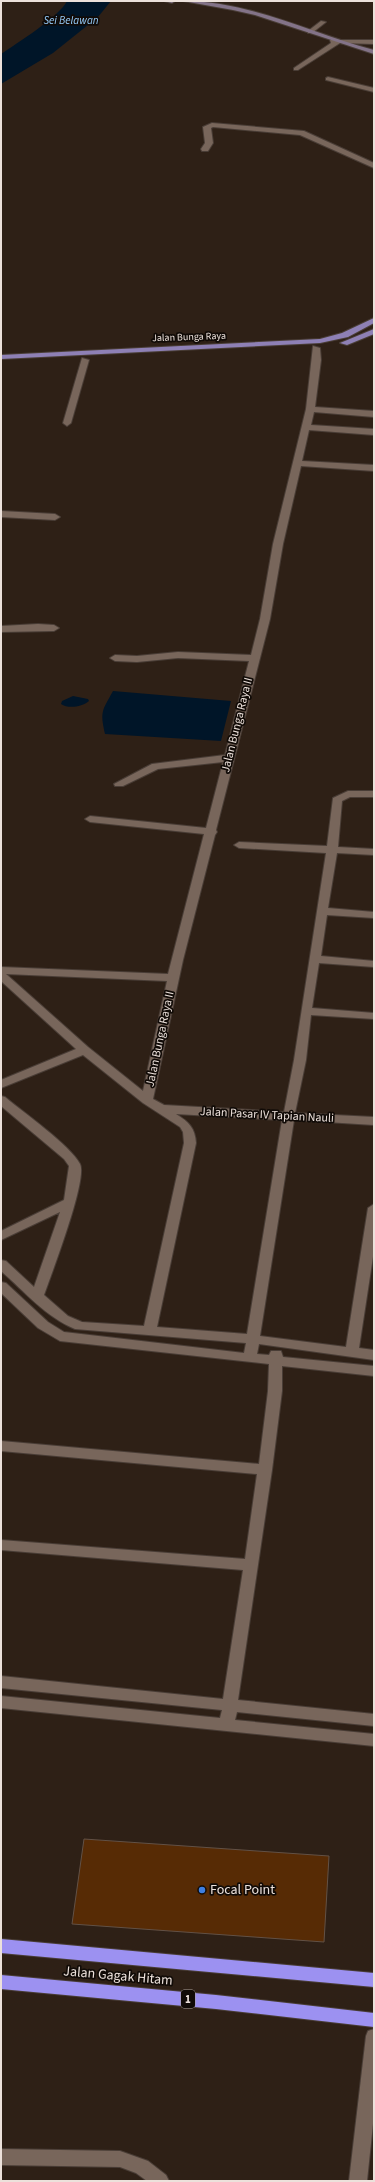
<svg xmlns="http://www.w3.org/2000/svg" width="375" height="2182" font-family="'Source Sans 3',sans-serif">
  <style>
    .water { fill: #001528 }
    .building { fill: #572b05; stroke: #625146 }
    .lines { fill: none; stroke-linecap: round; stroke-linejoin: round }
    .street-casing { stroke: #493d36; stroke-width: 2 }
    .secondary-casing { stroke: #493d36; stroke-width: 2 }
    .primary-casing { stroke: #493d36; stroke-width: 2 }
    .highway-casing { stroke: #493d36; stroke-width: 2 }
    .street { fill: #78665b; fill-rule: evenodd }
    .secondary { fill: #837388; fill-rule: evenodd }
    .primary { fill: #8e80b5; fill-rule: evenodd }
    .highway { fill: #9c91f1; fill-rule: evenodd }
    .shop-dot { fill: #3f7fe0; stroke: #110b07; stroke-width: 1.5 }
    .labels { text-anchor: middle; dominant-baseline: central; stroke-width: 3.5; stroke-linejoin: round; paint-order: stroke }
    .far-street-label { font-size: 10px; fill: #ece1db; stroke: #110b07 }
    .far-water-label { font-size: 11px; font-style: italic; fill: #96cdfc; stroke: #110b07 }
    .shield { fill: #110b07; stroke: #aaa19b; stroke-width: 1 }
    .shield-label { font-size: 11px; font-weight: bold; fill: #ece1db }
    .street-label { font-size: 12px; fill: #ece1db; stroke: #110b07 }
    .near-poi-label { font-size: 14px; fill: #ece1db; stroke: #110b07; text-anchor: start }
    .near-street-label { font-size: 14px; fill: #ece1db; stroke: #110b07 }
  </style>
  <rect width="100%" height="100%" fill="#2e2016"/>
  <g class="water">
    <path d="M67,1H111L98,17L53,53L1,84V54C16,44 60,16 67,1Z"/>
    <path d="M113,691L231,701L221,741L105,734C100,711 102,711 113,691Z"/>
    <path d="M73,696L88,699L89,701C82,707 68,709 61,704L62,701Z"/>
  </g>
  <path class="building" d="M84,1839L329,1856L324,1942L72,1924Z"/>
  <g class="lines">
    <defs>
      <g id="street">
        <path d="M321,21L326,22L312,33H308V31Z"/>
        <path d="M330,40H374V44L340,43L298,70H294V68L331,43Z"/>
        <path d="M328,77L374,88V92L326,80V78Z"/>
        <path d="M212,123L304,131L374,163V168L300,135L213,127L211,128L213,143L208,151H202L201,149L205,143L203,127Z"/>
        <path d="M313,346L320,348L321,360L315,407L374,411V417L314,412L311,425L374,429V435L309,430L302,461L374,465V471L301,466L283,544L270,619L216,830L217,832L215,835L183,960L153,1099L164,1105L284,1112L294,1060L326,853L239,848L234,845L239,842L327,846L333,798L348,791H374V797H350L342,801L338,847L374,849V855L337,853L328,908L374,912V918L327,915L321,956L374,961V967L319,963L312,1008L374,1013V1019L311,1015L306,1060L295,1113L374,1117V1125L294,1120L260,1336L346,1347L368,1208L374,1204V1250L359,1348L374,1350V1360L259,1344L257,1354L269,1355L271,1351H281L283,1357L374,1366V1376L282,1366V1391L272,1470L238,1700L374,1714V1726L237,1712L235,1720L374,1734V1746L1,1708V1696L220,1718L222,1710L1,1688V1676L223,1699L243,1570L1,1550V1540L245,1559L257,1474L1,1451V1441L259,1464L268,1391L269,1364L60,1341L38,1328L1,1293V1282L6,1283L48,1322L64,1332L244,1353L246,1343L75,1329C46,1317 25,1292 1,1271V1260L6,1261L34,1287L60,1212L1,1240V1231L64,1200L69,1166L64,1159L1,1106V1096L5,1097C24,1113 70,1145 80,1164C88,1179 51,1275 44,1295L68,1316L82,1322L144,1326L184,1143L183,1132L180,1127L143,1103L83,1055L1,1088V1080L76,1049L1,981V967L168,974L204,834L90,822L85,819L90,816L206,828L223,762L158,769L123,786H115L114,784L152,764L225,755L249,661L178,658L137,662L115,661L110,658L115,655L137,656L178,652L251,655L260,619L273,544L306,409ZM6,974L167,981L143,1091L88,1047ZM176,1114L282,1120L247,1334L157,1327L196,1143C195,1128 189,1122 176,1114Z"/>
        <path d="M82,358L89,360L71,423L67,426L63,423Z"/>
        <path d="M1,511L55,514L60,517L55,520L1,517Z"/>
        <path d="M38,624L54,625L59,628L54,631L1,632V626Z"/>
        <path d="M374,2029V2114L367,2181H349L366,2036L368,2031Z"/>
        <path d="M1,2149L120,2151L148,2161L166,2175L169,2181H147L136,2173L120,2167L1,2165Z"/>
      </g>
      <g id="secondary">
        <path d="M164,1H175L172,3Z"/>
        <path d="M183,1C250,1 310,33 374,50V54L255,15L233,10Z"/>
      </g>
      <g id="primary">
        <path d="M374,318V323L348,337L320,343L1,359V355L320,339L342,333Z"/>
        <path d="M374,329V334L347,345L340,343Z"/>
      </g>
      <g id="highway">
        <path d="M1,1939L374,1973V1987L1,1953Z"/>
        <path d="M1,1975L216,1995L374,2013V2027L216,2009L1,1989Z"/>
      </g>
    </defs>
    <use href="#street" class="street-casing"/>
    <use href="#secondary" class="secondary-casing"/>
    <use href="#primary" class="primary-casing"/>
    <use href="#highway" class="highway-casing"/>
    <use href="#street" class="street"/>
    <use href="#secondary" class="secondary"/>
    <use href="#primary" class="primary"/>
    <use href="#highway" class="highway"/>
  </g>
  <circle class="shop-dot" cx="202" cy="1890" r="4"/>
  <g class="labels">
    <g class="far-street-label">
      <text transform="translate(189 337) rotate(-2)">Jalan Bunga Raya</text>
    </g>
    <g class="far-water-label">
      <text x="71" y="20">Sei Belawan</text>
    </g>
    <rect class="shield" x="181" y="1990" width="14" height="18" rx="3"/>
    <g class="shield-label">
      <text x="188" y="1999">1</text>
    </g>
    <g class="street-label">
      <text transform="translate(237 725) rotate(-76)">Jalan Bunga Raya II</text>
      <text transform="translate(160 1039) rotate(-78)">Jalan Bunga Raya II</text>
      <text transform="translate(267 1115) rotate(3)">Jalan Pasar IV Tapian Nauli</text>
    </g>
    <g class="near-poi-label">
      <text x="210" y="1890">Focal Point</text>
    </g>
    <g class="near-street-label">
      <text transform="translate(118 1976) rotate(5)">Jalan Gagak Hitam</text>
    </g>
  </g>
  <rect width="375" height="2182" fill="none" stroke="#ece1db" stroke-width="4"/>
</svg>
